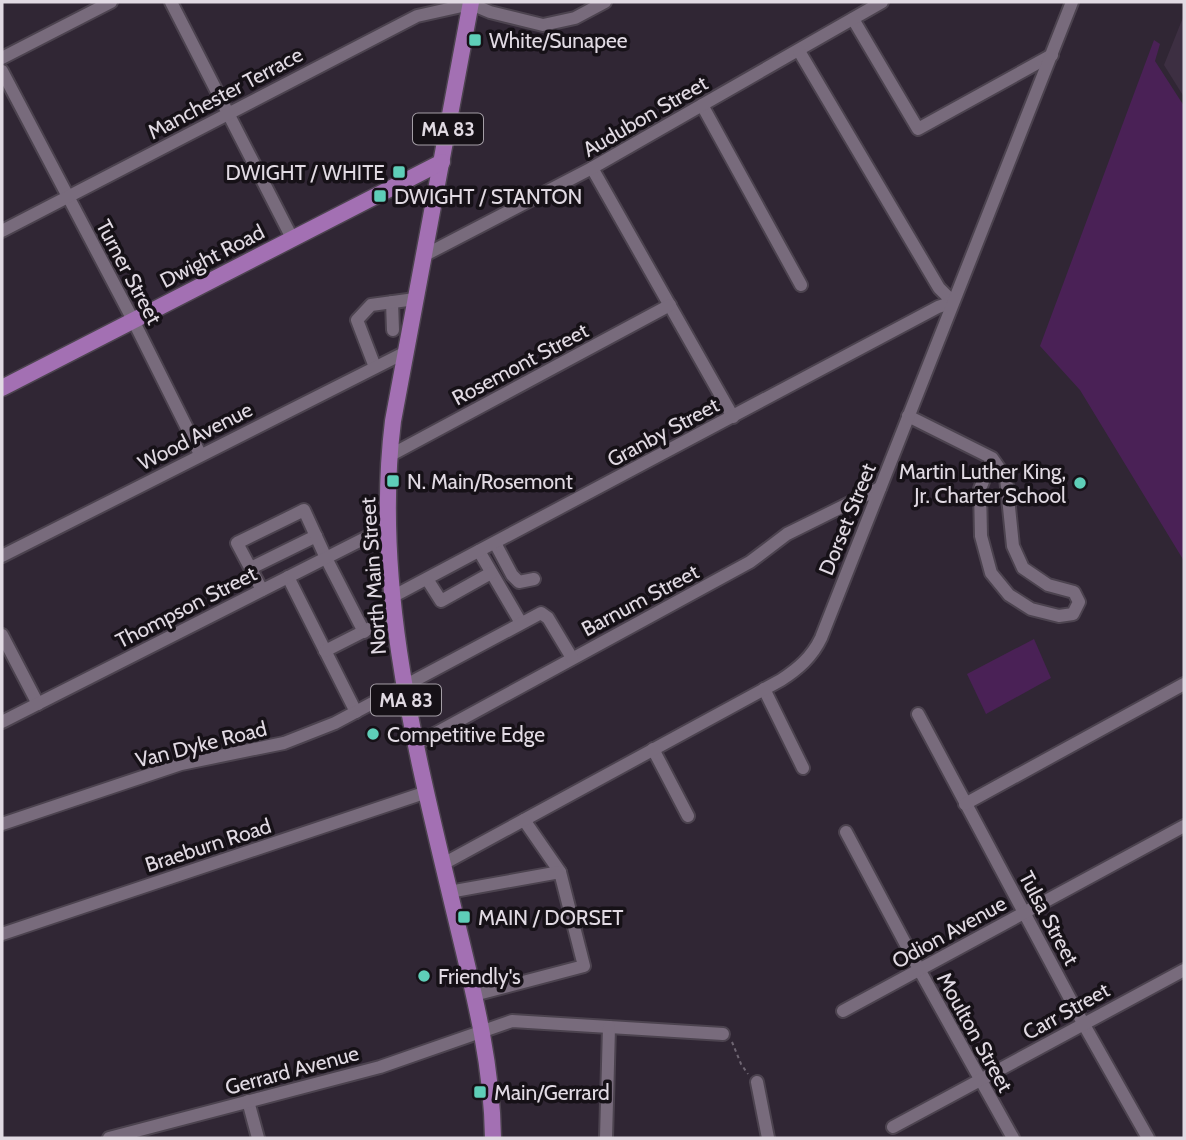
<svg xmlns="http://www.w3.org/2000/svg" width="1186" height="1140" font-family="Cabin,sans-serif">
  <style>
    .built { fill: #3d2f42 }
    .green { fill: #4a2156 }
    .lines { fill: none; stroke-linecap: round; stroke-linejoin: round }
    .minor-casing { stroke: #4c434f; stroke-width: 16 }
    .major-casing { stroke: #4c434f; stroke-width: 19 }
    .path { stroke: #6f6673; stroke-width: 2; stroke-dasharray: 3.5 3.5; stroke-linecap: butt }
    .minor { stroke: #786b7c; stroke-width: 12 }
    .major { stroke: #a370b3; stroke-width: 16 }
    .poi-dot { fill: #5eceb8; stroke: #161117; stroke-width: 2.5 }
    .labels { text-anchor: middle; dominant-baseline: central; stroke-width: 7; stroke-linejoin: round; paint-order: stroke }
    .shield { fill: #161117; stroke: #a49ea6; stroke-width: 2 }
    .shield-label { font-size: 19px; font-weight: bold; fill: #e1dae3 }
    .poi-label { font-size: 21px; fill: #e1dae3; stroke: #161117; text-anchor: start }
    .street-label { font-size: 21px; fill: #e1dae3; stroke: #161117 }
  </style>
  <rect width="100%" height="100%" fill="#302634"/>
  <path class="built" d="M1184,15V97L1164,65Z"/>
  <g class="green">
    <path d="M1154,40L1160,44L1155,61L1184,106V561L1080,390L1040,346Z"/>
    <path d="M1034,639L1051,678L986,714L967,674Z"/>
  </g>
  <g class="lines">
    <defs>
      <g id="minor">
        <path d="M171,2L292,238"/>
        <path d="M853,19L918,129L1052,55"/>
        <path d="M2,58L111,2"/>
        <path d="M2,71L133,320L200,454"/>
        <path d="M702,105L801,285"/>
        <path d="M592,168L733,417"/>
        <path d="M2,231L417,16L471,4L490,12L543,25L575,18L605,2"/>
        <path d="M423,256L592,168L882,2"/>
        <path d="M392,302L393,330"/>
        <path d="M375,367L357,320L371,305L415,299"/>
        <path d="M908,416L992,458L1006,478L1013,546L1023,568L1048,585L1074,592L1079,602L1073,614L1059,616L1031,609L1009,595L991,573L981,536L980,489L992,458"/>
        <path d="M389,456L670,305"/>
        <path d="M495,543L512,575L519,582L534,579"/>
        <path d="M479,551L521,623"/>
        <path d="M2,556L406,352"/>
        <path d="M251,568L316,536"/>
        <path d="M288,577L356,712"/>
        <path d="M427,579L441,601L491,573"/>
        <path d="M262,590L237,543L304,510L326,558L364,632"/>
        <path d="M392,597L938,307L953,302L939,288L799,51"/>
        <path d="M2,635L38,704"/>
        <path d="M325,651L394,616"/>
        <path d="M764,689L803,768"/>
        <path d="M918,714L1083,1023L1148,1138"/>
        <path d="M2,722L387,527"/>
        <path d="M416,744L750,562L787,534L880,488"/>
        <path d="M653,749L688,816"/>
        <path d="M965,804L1184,684"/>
        <path d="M524,820L560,872"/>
        <path d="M2,824L181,764L284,743L335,723L541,613L548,618L572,658"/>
        <path d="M846,832L920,971L1013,1138"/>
        <path d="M443,864L781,680C798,669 812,657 821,638L1072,2"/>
        <path d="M449,892L560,872L584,966L474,995"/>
        <path d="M2,934L427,792"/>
        <path d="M843,1011L1184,826"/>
        <path d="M757,1082L768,1138"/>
        <path d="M248,1101L258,1138"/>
        <path d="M893,1127L1184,970"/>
        <path d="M109,1138L380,1067L512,1021L723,1034"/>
        <path d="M606,1138L609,1027"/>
      </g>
      <g id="major">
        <path d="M471,2L393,421C373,582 414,743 451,898C470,978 492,1056 493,1138"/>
        <path d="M2,388L442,162"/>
      </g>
    </defs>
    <use href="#minor" class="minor-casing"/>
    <use href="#major" class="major-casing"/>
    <path class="path" d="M732,1042L741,1064L748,1074"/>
    <use href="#minor" class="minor"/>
    <use href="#major" class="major"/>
  </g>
  <g class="poi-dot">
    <rect x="468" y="33" width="14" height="14" rx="3.5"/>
    <rect x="392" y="165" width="14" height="14" rx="3.5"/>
    <rect x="373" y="189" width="14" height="14" rx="3.5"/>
    <rect x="386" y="474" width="14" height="14" rx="3.5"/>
    <circle cx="1080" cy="483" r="7"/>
    <circle cx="373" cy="734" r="7"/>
    <rect x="457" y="910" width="14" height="14" rx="3.5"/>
    <circle cx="424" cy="976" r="7"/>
    <rect x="473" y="1085" width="14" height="14" rx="3.5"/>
  </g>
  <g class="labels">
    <g class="shield">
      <rect x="413" y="113.5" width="70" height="31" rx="5"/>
      <rect x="371" y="684.5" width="70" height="31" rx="5"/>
    </g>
    <g class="shield-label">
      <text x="448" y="129">MA 83</text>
      <text x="406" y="700">MA 83</text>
    </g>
    <g class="poi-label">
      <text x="489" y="40">White/Sunapee</text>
      <text x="385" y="172" text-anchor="end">DWIGHT / WHITE</text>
      <text x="394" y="196">DWIGHT / STANTON</text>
      <text x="1066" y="471" text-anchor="end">Martin Luther King,<tspan x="1066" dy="24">Jr. Charter School</tspan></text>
      <text x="407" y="481">N. Main/Rosemont</text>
      <text x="387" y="734">Competitive Edge</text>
      <text x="478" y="917">MAIN / DORSET</text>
      <text x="438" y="976">Friendly's</text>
      <text x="494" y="1092">Main/Gerrard</text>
    </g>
    <g class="street-label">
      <text transform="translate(225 93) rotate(-28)">Manchester Terrace</text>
      <text transform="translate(645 116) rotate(-30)">Audubon Street</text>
      <text transform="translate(212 256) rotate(-27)">Dwight Road</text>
      <text transform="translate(129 272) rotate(62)">Turner Street</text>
      <text transform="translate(520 364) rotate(-28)">Rosemont Street</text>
      <text transform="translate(663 432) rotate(-28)">Granby Street</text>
      <text transform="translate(195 436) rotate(-27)">Wood Avenue</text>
      <text transform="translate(847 519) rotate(-68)">Dorset Street</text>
      <text transform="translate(373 576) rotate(-94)">North Main Street</text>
      <text transform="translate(640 600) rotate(-28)">Barnum Street</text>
      <text transform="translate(186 607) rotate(-27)">Thompson Street</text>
      <text transform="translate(201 744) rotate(-14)">Van Dyke Road</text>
      <text transform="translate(208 845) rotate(-18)">Braeburn Road</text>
      <text transform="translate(1049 918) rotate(62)">Tulsa Street</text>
      <text transform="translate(949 932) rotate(-29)">Odion Avenue</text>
      <text transform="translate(1066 1011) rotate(-29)">Carr Street</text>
      <text transform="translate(975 1032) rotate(61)">Moulton Street</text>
      <text transform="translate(292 1070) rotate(-15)">Gerrard Avenue</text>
    </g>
  </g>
  <rect width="1186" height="1140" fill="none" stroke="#e1dae3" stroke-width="7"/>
</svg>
